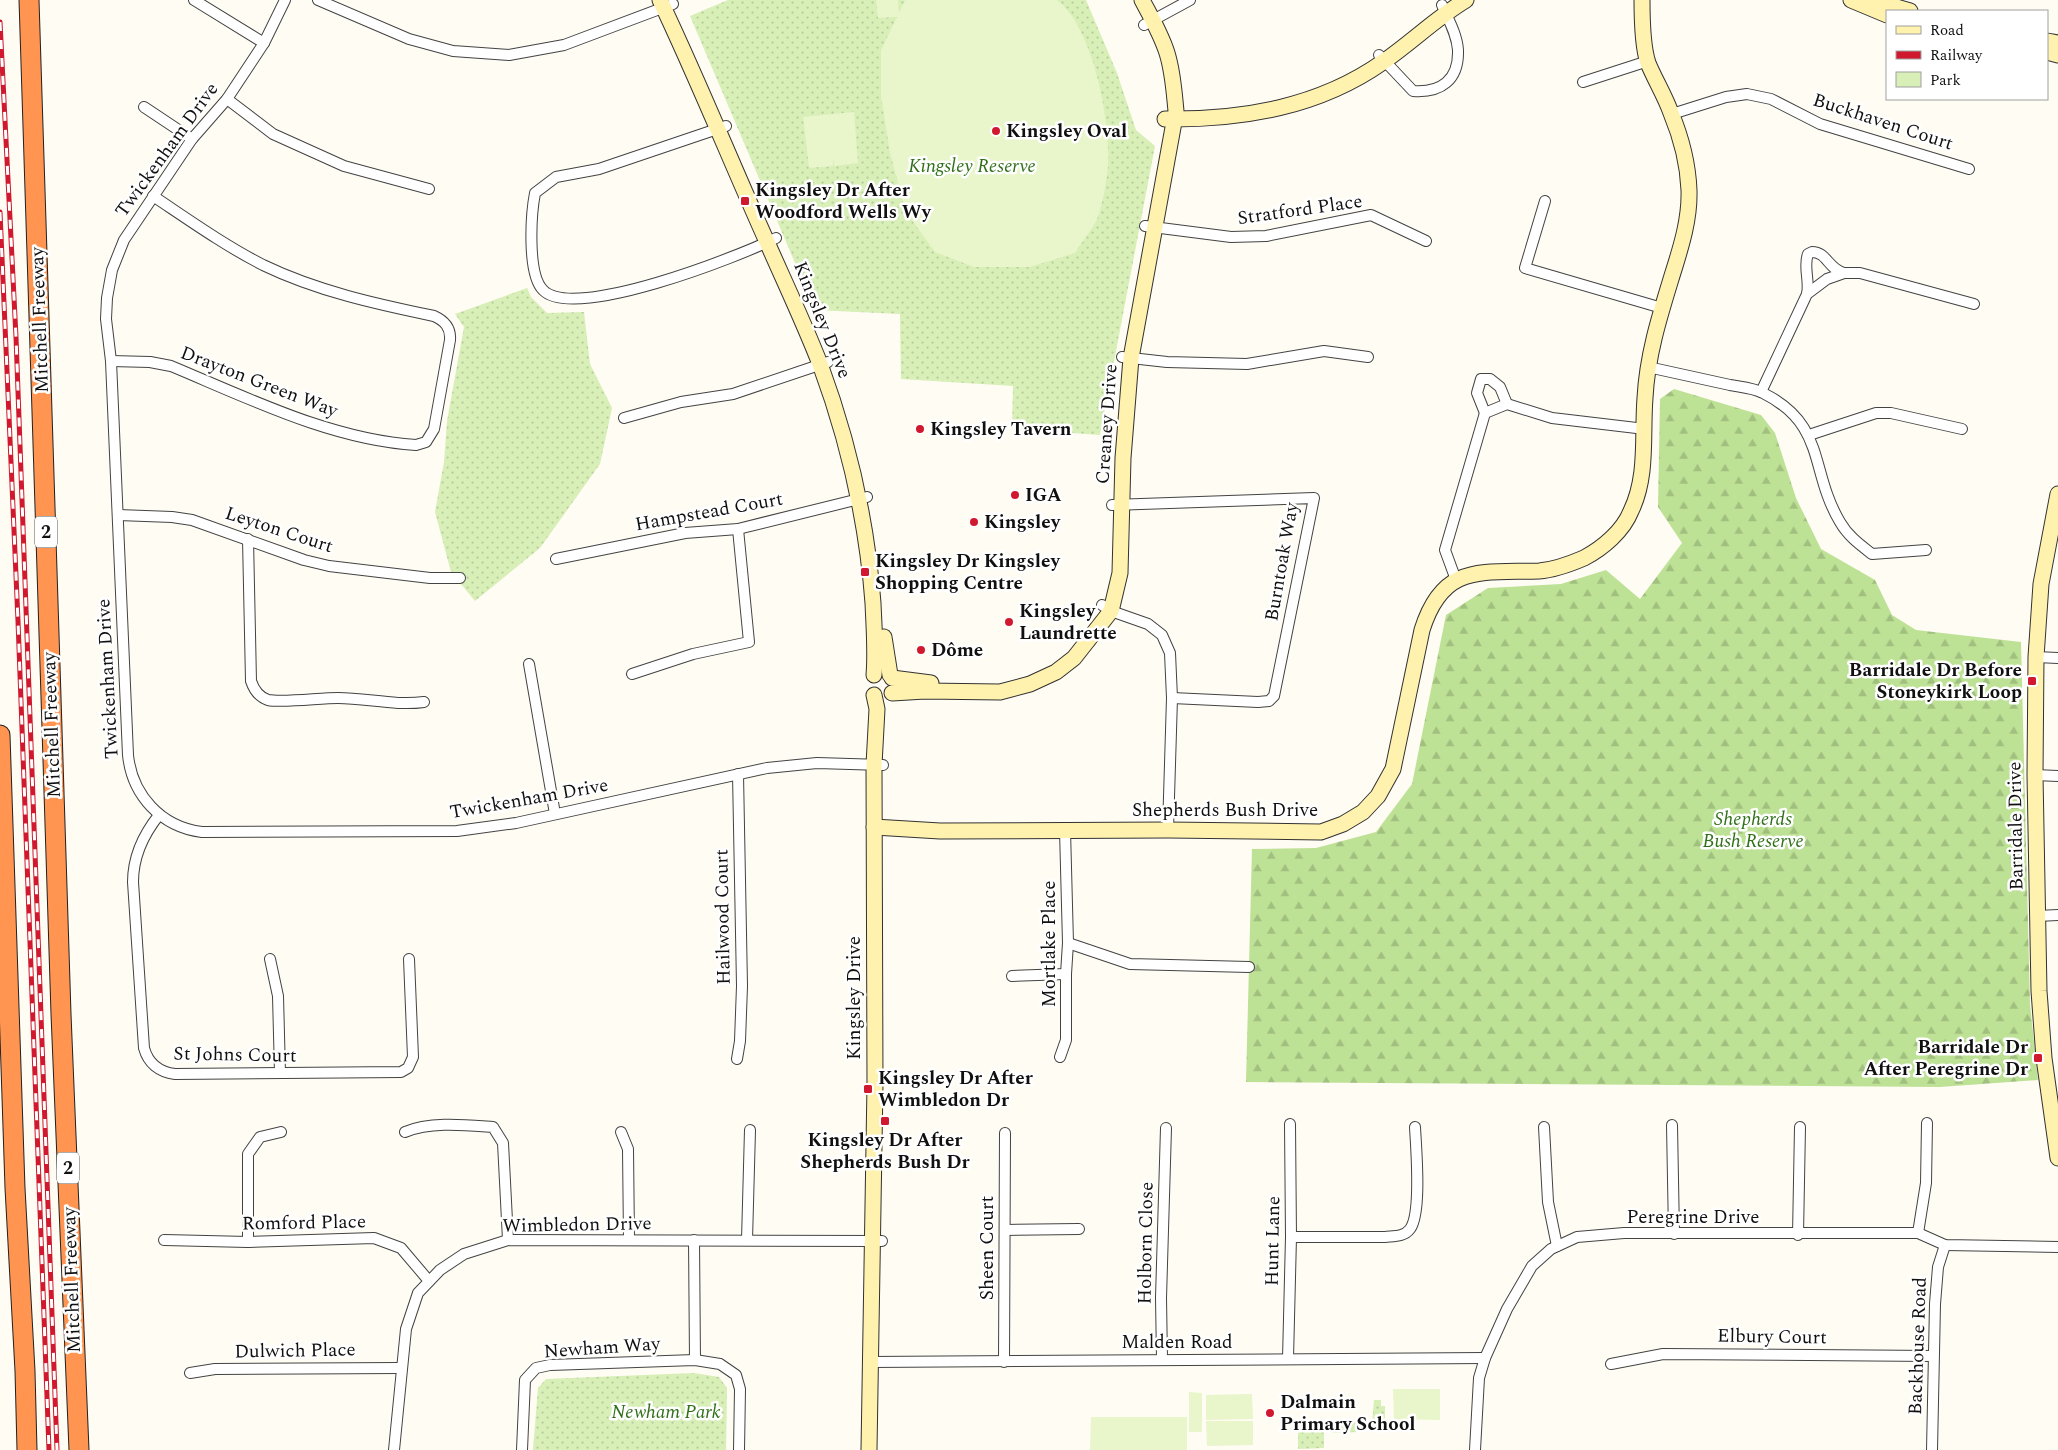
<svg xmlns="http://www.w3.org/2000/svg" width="2058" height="1450" font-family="Spectral,serif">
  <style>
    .green { fill: url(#green-dots) }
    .forest { fill: url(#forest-firs) }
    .pitch { fill: #e9f5cb }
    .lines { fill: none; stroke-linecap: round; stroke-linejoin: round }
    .street-casing { stroke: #434343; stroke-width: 12 }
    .secondary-casing { stroke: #323232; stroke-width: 17 }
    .highway-casing { stroke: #212121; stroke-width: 21 }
    .street { stroke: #fff; stroke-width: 10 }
    .secondary { stroke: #fff1ae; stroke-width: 15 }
    .highway { stroke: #ff9551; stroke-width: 19 }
    .rail-casing { stroke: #d0182e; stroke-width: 5 }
    .rail { stroke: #fff; stroke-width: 3; stroke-dasharray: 9; stroke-linecap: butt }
    .poi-dot { fill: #d0182e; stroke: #fff; stroke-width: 2 }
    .labels { text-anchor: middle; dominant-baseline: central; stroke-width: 5; stroke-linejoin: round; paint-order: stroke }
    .shield { fill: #fff; stroke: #585858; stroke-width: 1 }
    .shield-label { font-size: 18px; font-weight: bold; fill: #101010 }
    .street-label { font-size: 19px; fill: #101010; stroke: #fff }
    .poi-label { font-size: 19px; font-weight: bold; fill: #101010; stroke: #fff; text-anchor: start }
    .park-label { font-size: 19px; font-style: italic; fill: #307018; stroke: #fff }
  </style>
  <defs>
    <pattern id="green-dots" width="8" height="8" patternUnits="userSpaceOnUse" patternTransform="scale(1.25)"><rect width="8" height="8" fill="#d8efb8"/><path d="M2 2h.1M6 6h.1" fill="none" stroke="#b8cc9d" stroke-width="1.8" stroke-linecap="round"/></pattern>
    <pattern id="forest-firs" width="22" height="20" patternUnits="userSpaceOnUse" patternTransform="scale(1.25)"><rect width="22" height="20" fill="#bde195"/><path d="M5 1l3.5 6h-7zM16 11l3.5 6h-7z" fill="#a1c07f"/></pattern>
  </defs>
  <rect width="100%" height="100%" fill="#fffcf3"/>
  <g class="green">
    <path d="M728,0H1086L1117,73L1136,130L1155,146L1100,435L1012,429L1013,386L901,379L900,314L815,310L690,16Z"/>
    <path d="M527,288L531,297L547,313L584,312L590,364L612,408L600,464L540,548L475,601L451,572L435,512L444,462L447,421L464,327L455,314Z"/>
    <path d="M694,1373L719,1377L727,1388L726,1450H533L538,1388L546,1379Z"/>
    <path d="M1374,1400H1381V1406H1385V1423H1372Z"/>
    <path d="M1356,1422V1432L1333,1433V1423Z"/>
    <path d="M1298,1427H1324V1448L1298,1449Z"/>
  </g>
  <path class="forest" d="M1674,389L1761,415L1775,433L1796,498L1821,549L1875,580L1892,615L1916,630L2021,642L2030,1004L2038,1080L1940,1087L1246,1082L1252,849L1316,848L1376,832L1412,784L1446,615L1488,588L1561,584L1606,570L1640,599L1682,543L1658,507L1660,399Z"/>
  <g class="pitch">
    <path d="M876,0H898L899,13L905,0H1057C1093,27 1111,121 1108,166C1107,181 1103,200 1099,214C1095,227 1082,241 1075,253L1030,267H974L935,252L906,212L890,153L881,96V50L897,17L878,18Z"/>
    <path d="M854,112L858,163L834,166L833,159V166L809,168L803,117Z"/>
    <path d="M1393,1389H1440V1420L1394,1419Z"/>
    <path d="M1189,1392L1202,1393V1432H1189Z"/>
    <path d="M1252,1394L1253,1419L1206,1420V1395Z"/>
    <path d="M1091,1417H1187V1450H1090Z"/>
    <path d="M1206,1421H1253V1445L1207,1446Z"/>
  </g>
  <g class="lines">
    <defs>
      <g id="street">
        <path d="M194,0L264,43"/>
        <path d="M285,0L264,43L227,99L192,139L124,240L112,270L107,298L106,319L111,361L128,755C132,795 161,827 202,832L457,831L516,823L767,768L817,763L883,765"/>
        <path d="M318,0L409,39L453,51L509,55L564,45L673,4"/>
        <path d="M1144,25L1190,0"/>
        <path d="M1379,55L1413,91C1441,93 1459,80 1458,50C1457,34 1448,19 1442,5"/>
        <path d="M1583,82L1648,61"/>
        <path d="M227,99L273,134L344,166L429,189"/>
        <path d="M144,107L192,139"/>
        <path d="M1672,114L1726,97L1747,94L1771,99L1820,124L1969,169"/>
        <path d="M726,126L599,169L556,177L535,193C531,214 527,274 543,290C573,322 740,256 776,238"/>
        <path d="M1545,201L1525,268L1662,308"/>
        <path d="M1145,226L1231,237L1266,236L1371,215L1426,241"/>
        <path d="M1807,294C1810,281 1803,266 1808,254L1812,252C1827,252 1828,269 1844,273"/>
        <path d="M1122,357L1167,362L1247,364L1324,351L1368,357"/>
        <path d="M111,361L150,362L171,366C248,398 332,440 416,445L426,442L434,429L450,340C451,328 445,321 434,316C376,304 317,291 263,265C224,245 189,220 153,196"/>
        <path d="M1648,367C1676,373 1703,379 1730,385C1741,387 1754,388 1763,393C1827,425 1809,470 1840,522C1848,536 1859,544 1872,554L1926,550"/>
        <path d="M1761,392L1807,294L1827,279L1844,273H1860L1974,304"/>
        <path d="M1485,413L1477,393L1481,379H1490L1500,387L1507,404"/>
        <path d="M624,418L681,402L733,394L828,362"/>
        <path d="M1809,435L1876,413H1891L1962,429"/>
        <path d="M1112,505L1314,498L1274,696L1269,701L1258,702L1172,698"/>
        <path d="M118,515L172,517L192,520L304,560L329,566L430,578H460"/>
        <path d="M248,539L251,681C254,690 259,697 268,700C283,703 320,698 338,698C367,698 395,706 424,702"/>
        <path d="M556,559L685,533L738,529L867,497"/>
        <path d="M1456,580L1445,550L1485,413L1507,404L1552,418L1645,429"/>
        <path d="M1102,605L1111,611L1148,624L1162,635L1170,653L1172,698L1168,830"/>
        <path d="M2036,657L2058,658"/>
        <path d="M529,664L555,814"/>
        <path d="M632,674L693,654L749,642L738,529"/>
        <path d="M2035,775L2058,776"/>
        <path d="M159,815C143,835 133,856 133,882L144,1048C148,1063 159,1072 175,1074L401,1072L408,1068L413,1057L409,959"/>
        <path d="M2037,916L2058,915"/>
        <path d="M1068,943L1130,964L1249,967"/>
        <path d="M270,959L278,996L280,1073"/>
        <path d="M1012,976L1066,974"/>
        <path d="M1060,1057L1066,1040V974L1068,943L1065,830"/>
        <path d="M737,1059L740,1041L742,986L738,774"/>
        <path d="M1672,1125L1674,1234"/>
        <path d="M1544,1127L1548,1202L1557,1246"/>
        <path d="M405,1132C430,1121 466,1125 493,1127L503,1143L508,1240"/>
        <path d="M621,1132L628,1149L629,1240"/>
        <path d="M1005,1230L1079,1229"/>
        <path d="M1918,1233L1926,1183L1927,1123"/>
        <path d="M1798,1235L1800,1127"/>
        <path d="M1291,1237H1385C1394,1236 1404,1237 1410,1229C1422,1213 1416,1148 1415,1127"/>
        <path d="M164,1240L248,1242L374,1238L401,1248L429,1281"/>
        <path d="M694,1240L695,1360"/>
        <path d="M747,1240L750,1130"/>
        <path d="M248,1242V1154L260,1137L281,1132"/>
        <path d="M1288,1359L1291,1237L1290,1124"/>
        <path d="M1162,1360L1161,1298L1166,1128"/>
        <path d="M870,1362L1485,1358"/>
        <path d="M1004,1362L1005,1133"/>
        <path d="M1611,1364L1663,1354L1933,1356"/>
        <path d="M190,1373L215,1369L400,1368"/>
        <path d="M394,1450L406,1329L418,1293L440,1270L464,1254L508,1240L882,1241"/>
        <path d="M522,1450L525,1380L536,1368L550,1365L695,1360L720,1364L736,1375L740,1389L739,1450"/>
        <path d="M1475,1450L1479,1378L1485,1358L1507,1309L1532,1266L1551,1249L1577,1237L1624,1233H1918L1945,1245L2058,1247"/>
        <path d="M1932,1450L1935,1304L1938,1267L1945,1245"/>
      </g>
      <g id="secondary">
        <path d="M660,0C698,80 731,162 767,242C785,283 804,323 820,364C848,440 867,522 873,603C874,628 876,651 874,675"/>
        <path d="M1851,0L1887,15"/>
        <path d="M1876,1L1910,11"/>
        <path d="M2047,41L2058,43"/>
        <path d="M2047,52L2058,55"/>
        <path d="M1165,119C1243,120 1319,107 1383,62C1412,42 1436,18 1466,0"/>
        <path d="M2058,494L2041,584L2036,657L2035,775L2039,991L2044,1058L2058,1158"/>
        <path d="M884,637L890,675"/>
        <path d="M892,678L931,683"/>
        <path d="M892,693L925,691L1000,692L1030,684L1056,672L1074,658L1111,611L1120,573L1123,458L1131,358L1176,111C1174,91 1173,72 1167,53C1161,34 1151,17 1142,0"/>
        <path d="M874,827L940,831L1168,830L1321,832L1343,824L1363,812L1378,796L1393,769L1422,630C1443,563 1481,573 1539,571C1554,570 1570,564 1584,558C1603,548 1623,531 1631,511C1648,476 1642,436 1645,398C1647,357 1659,318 1671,279C1680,250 1690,221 1689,190C1688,165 1681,137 1671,113C1665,96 1655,80 1648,63C1643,48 1642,16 1642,0"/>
        <path d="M869,1450L875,1084L874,765L877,709L874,695"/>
      </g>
      <g id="highway">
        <path d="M29,0L61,1014L79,1450"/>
        <path d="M0,735L15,1188L25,1371L27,1450"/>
      </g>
    </defs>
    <use href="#street" class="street-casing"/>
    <use href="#secondary" class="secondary-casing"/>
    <use href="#highway" class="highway-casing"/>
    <use href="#street" class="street"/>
    <use href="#secondary" class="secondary"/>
    <use href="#highway" class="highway"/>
    <defs>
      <g id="rail">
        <path d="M0,22L16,337L57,1450"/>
        <path d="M0,212L18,621L49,1450"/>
      </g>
    </defs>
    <use href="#rail" class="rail-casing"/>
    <use href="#rail" class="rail"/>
  </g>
  <g class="poi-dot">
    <circle cx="996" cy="131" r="5"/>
    <rect x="740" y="196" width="10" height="10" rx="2.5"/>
    <circle cx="920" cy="429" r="5"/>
    <circle cx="1015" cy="495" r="5"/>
    <circle cx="974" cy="522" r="5"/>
    <rect x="860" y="567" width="10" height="10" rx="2.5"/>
    <circle cx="1009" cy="622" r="5"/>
    <circle cx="921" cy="650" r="5"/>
    <rect x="2027" y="676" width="10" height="10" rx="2.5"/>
    <rect x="2033" y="1053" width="10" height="10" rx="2.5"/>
    <rect x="863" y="1084" width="10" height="10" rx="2.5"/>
    <rect x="880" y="1116" width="10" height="10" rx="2.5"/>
    <circle cx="1270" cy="1413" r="5"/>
  </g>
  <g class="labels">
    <g class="shield">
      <rect x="35" y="516.5" width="22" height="31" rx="4"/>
      <rect x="57" y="1152.5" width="22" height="31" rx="4"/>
    </g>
    <g class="shield-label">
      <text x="46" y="532">2</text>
      <text x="68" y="1168">2</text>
    </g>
    <g class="street-label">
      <text transform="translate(1883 122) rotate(18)">Buckhaven Court</text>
      <text transform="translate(167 150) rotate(-54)">Twickenham Drive</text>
      <text transform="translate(1300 210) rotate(-8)">Stratford Place</text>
      <text transform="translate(40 320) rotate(-92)">Mitchell Freeway</text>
      <text transform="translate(822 320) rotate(68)">Kingsley Drive</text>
      <text transform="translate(259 382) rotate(21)">Drayton Green Way</text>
      <text transform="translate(1107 424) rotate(-86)">Creaney Drive</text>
      <text transform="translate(709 512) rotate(-10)">Hampstead Court</text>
      <text transform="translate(279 530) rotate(18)">Leyton Court</text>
      <text transform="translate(1282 562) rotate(-80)">Burntoak Way</text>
      <text transform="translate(108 679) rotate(-93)">Twickenham Drive</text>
      <text transform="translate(52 725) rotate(-92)">Mitchell Freeway</text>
      <text transform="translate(529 799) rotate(-10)">Twickenham Drive</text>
      <text x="1225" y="810">Shepherds Bush Drive</text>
      <text transform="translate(2016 826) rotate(-91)">Barridale Drive</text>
      <text transform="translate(723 917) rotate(-91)">Hailwood Court</text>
      <text transform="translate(1049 944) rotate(-90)">Mortlake Place</text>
      <text transform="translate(854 998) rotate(-90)">Kingsley Drive</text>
      <text transform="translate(235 1055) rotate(1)">St Johns Court</text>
      <text x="1693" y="1217">Peregrine Drive</text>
      <text transform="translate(304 1223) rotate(-1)">Romford Place</text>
      <text transform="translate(577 1225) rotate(-1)">Wimbledon Drive</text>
      <text transform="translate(1273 1241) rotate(-89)">Hunt Lane</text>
      <text transform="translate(1146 1243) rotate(-89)">Holborn Close</text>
      <text transform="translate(987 1248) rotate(-90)">Sheen Court</text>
      <text transform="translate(72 1280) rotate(-92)">Mitchell Freeway</text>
      <text transform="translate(1772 1337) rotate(1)">Elbury Court</text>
      <text x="1177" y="1342">Malden Road</text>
      <text transform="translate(1918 1346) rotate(-88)">Backhouse Road</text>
      <text transform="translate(602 1348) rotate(-4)">Newham Way</text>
      <text transform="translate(295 1351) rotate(-1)">Dulwich Place</text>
    </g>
    <g class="poi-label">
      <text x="1006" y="131">Kingsley Oval</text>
      <text x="755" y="190">Kingsley Dr After<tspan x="755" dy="22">Woodford Wells Wy</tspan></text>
      <text x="930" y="429">Kingsley Tavern</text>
      <text x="1025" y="495">IGA</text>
      <text x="984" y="522">Kingsley</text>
      <text x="875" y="561">Kingsley Dr Kingsley<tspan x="875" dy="22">Shopping Centre</tspan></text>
      <text x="1019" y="611">Kingsley<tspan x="1019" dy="22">Laundrette</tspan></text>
      <text x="931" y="650">Dôme</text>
      <text x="2022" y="670" text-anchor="end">Barridale Dr Before<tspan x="2022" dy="22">Stoneykirk Loop</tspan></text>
      <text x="2028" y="1047" text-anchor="end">Barridale Dr<tspan x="2028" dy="22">After Peregrine Dr</tspan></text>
      <text x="878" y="1078">Kingsley Dr After<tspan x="878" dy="22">Wimbledon Dr</tspan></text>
      <text x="885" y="1140" text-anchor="middle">Kingsley Dr After<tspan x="885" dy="22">Shepherds Bush Dr</tspan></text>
      <text x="1280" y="1402">Dalmain<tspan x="1280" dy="22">Primary School</tspan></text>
    </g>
    <g class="park-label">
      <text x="972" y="166">Kingsley Reserve</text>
      <text x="1753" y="819">Shepherds<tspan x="1753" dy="22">Bush Reserve</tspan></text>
      <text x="666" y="1412">Newham Park</text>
    </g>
  </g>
  <rect x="1886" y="10" width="162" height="90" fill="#ffffff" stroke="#9f9f9f"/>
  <rect x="1896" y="26" width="25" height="8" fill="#fff1ae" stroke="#9f9f9f"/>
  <text x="1930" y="35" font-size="15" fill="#101010">Road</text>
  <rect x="1896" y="51" width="25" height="8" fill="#d0182e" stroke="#9f9f9f"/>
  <text x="1930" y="60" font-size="15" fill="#101010">Railway</text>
  <rect x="1896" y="72" width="25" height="15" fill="#d8efb8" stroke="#9f9f9f"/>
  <text x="1930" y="85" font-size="15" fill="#101010">Park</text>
</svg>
